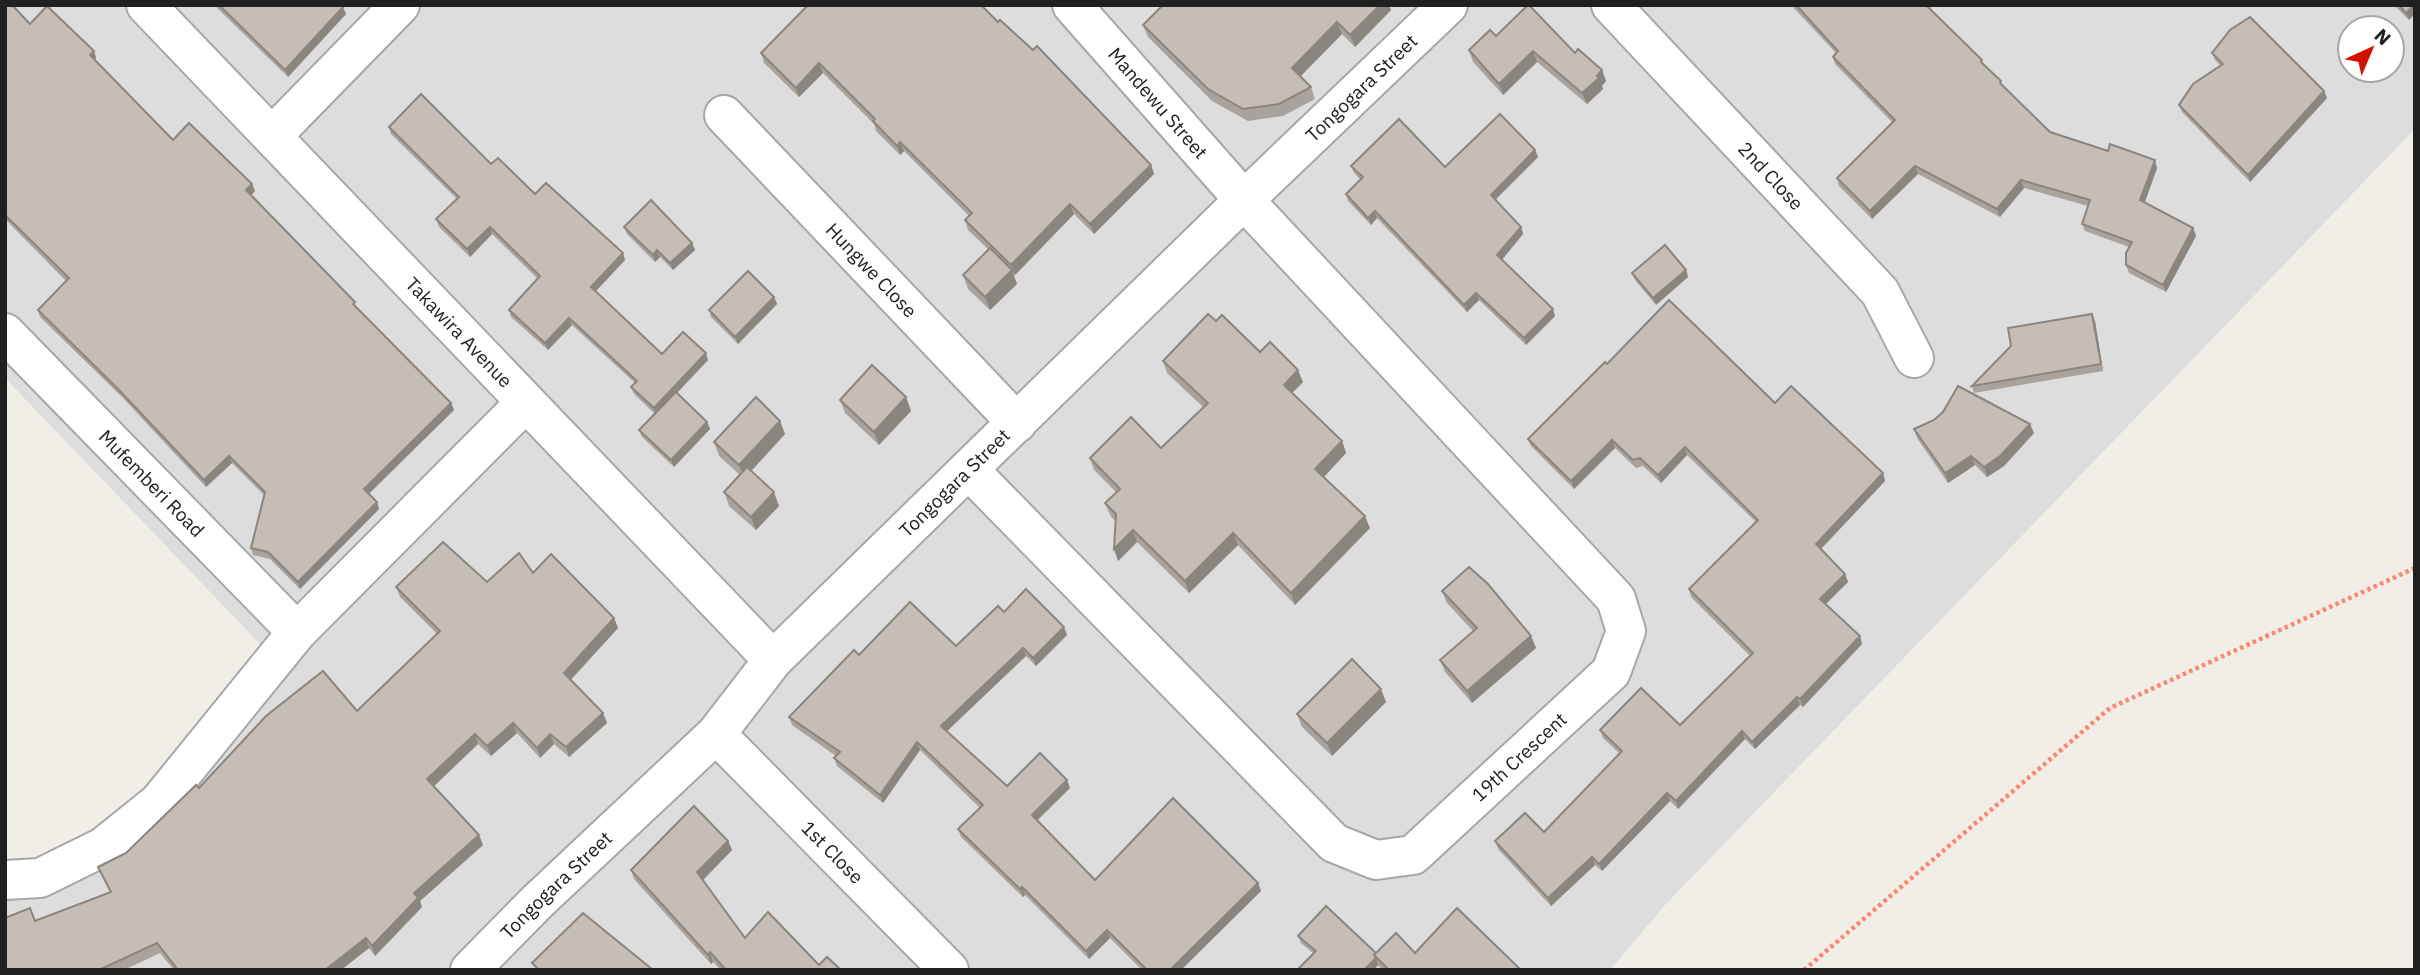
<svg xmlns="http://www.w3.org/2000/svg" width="2420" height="975" font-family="'IBM Plex Sans',sans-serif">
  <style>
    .residential { fill: #dedddd; fill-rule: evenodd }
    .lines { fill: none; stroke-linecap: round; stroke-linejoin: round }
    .minor-casing { stroke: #a7a7a7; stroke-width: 42 }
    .path { stroke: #fd866c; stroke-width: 4.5; stroke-dasharray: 3.5 3.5; stroke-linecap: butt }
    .minor { stroke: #fff; stroke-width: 38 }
    .wall { fill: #aaa39d }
    .shaded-wall { fill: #8b857f }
    .building { fill: #c6beb6; stroke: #8b857f; stroke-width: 2 }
    .labels { text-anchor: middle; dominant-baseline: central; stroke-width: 5; stroke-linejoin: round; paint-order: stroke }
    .street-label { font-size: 19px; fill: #202020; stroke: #fff }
  </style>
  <rect width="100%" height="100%" fill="#f1eee7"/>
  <path class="residential" d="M5,5H2415V129L1666,904L1610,970H5V860L81,853L286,671L5,378ZM2350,28H2392V70H2350Z"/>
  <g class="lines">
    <defs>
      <g id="minor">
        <path id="s1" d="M146,5L773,660"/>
        <path id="s2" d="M1611,5L1880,292L1914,358"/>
        <path id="s3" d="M724,115L1017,423"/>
        <path d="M273,135L400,5"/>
        <path id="s4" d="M5,333L297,632"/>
        <path id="s5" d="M969,470L1334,843L1376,860L1413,855L1611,672L1626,631L1616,599L1244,200L1072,5"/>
        <path id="s6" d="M716,734L949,970"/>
        <path d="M5,880L40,878L103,847L159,802L297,632L525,403"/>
        <path id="s7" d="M470,970L537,902L716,734L773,660L1244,200L1448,5"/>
      </g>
    </defs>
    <use href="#minor" class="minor-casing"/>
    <path class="path" d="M1804,970L2110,708L2415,568"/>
    <use href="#minor" class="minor"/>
  </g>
  <g class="wall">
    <path d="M5,5L30,24L94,51L96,58L94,59L173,140L252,184L255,191L251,195L357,309L451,403L454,410L369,494L377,502L379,509L300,589L270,559L253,555L251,548L264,495L232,463L206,487L122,397L40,317L38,310L66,281L6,220L5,217Z"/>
    <path d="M214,5H341L346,14L288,77Z"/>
    <path d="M808,5L1151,165L1154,174L1094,234L1074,214L1015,275L1012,273L1017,284L990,310L968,289L963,275L989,250L968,230L965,220L969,216L904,151L900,155L876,131L874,124L823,73L799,97L764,63L761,53Z"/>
    <path d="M1791,5H1926L1984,64L2003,87L2050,132L2157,168L2145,202L2193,228L2196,236L2166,292L2129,273L2126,265L2129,247L2085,231L2082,224L2088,206L2024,188L2000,217L1918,174L1872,219L1839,186L1837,178L1892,122L1835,64L1833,57L1836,53Z"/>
    <path d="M2394,5H2415L2409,20Z"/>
    <path d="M1391,10L1355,47L1342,34L1300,76L1311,87L1315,99L1283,116L1248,121L1212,101L1148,37L1143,25Z"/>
    <path d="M1496,36L1575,53L1602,70L1606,81L1602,86L1603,89L1587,104L1537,62L1503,95L1473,62L1469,50Z"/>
    <path d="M2212,53L2324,91L2327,98L2250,182L2182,112L2179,105L2221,66L2215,60Z"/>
    <path d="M389,127L491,164L625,260L596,291L662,354L708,360L677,393L707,422L710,429L674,467L642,437L639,430L655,414L634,394L631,387L635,383L572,325L548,350L511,317L509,310L538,279L492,234L470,257L439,227L436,219L457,199L391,134Z"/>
    <path d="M1535,150L1538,157L1495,200L1521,227L1523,234L1502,260L1555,316L1526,345L1479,300L1467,312L1377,218L1371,225L1348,201L1346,194L1361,180L1354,173L1351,166L1445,167Z"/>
    <path d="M624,227L692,243L695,250L673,270L660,257L655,262L627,234Z"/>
    <path d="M1686,270L1688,277L1656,305L1635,280L1632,273Z"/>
    <path d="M774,297L777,304L738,344L711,317L709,310Z"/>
    <path d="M1216,321L1303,382L1292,393L1342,441L1346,453L1324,477L1370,528L1295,605L1238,545L1189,593L1137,542L1118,561L1115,521L1110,515L1105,503L1116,492L1094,470L1090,458L1161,448L1203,407L1167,373L1163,361Z"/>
    <path d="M2095,321L2103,371L1974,393L1972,386Z"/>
    <path d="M1607,364L1775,403L1883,473L1885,481L1821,549L1845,574L1848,582L1825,604L1862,644L1803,707L1800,705L1755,749L1745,739L1678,809L1670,801L1602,871L1595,865L1551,906L1498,849L1495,841L1544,832L1620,754L1603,738L1600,730L1680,725L1750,656L1691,597L1689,589L1756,522L1687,455L1661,483L1643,466L1636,468L1615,448L1574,489L1531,446L1528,439Z"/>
    <path d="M906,397L911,411L879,445L845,413L840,400Z"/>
    <path d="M1914,429L2034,433L2004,466L1987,477L1975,465L1948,483L1917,438Z"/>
    <path d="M785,434L751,471L779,506L756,530L729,506L724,492L740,475L719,456L714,442Z"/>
    <path d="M533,573L614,618L618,628L571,679L603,713L607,723L569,757L554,744L540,758L517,733L491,756L478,744L434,786L483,845L420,901L422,907L375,956L369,948L341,970H174L160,953L124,970H5L35,921L110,892L98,867L126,853L199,788L357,711L437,634L400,597L396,587L487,582Z"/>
    <path d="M1442,591L1531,636L1536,648L1472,703L1445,672L1440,660L1473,631L1447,603Z"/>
    <path d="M1067,635L1036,666L1026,656L947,731L1007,786L1070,788L1037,821L1095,880L1258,883L1261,891L1181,970H1142L1110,938L1089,959L1025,895L1023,897L961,837L958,829L980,808L920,750L883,803L837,766L834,758L836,756L792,725L789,717L859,655Z"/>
    <path d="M1386,702L1332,756L1302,727L1297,714Z"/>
    <path d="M728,841L732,850L703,880L745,938L819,965L841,970H721L713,962L711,964L634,879L631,870Z"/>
    <path d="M1298,936L1376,953H1415L1521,970H1382L1378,965L1374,970H1297L1313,953L1301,943Z"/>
  </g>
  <g class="shaded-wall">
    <path d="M1380,5H1389L1391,10L1355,47L1350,35Z"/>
    <path d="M2414,5L2415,14L2409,20L2406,13Z"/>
    <path d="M343,7L346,14L288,77L285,70Z"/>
    <path d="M1337,22L1342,34L1297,80L1292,68Z"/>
    <path d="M94,51L96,58L92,62L90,55Z"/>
    <path d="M1533,51L1537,62L1503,95L1499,84Z"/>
    <path d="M819,63L823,73L799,97L796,88Z"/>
    <path d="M1602,70L1606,81L1602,86L1603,89L1587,104L1582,93Z"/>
    <path d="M2324,91L2327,98L2250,182L2248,175Z"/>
    <path d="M900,142L904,151L900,155L897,146Z"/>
    <path d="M1535,150L1538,157L1493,202L1491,195Z"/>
    <path d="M2155,160L2157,168L2143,207L2140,200Z"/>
    <path d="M1151,165L1154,174L1094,234L1090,224Z"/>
    <path d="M1915,166L1918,174L1872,219L1870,211Z"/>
    <path d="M2021,180L2024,188L2000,217L1997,209Z"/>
    <path d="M252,184L255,191L249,198L246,190Z"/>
    <path d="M1070,204L1074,214L1015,275L1011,265Z"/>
    <path d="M1375,211L1377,218L1371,225L1368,218Z"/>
    <path d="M490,227L492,234L470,257L467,249Z"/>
    <path d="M1521,227L1523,234L1500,262L1497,255Z"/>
    <path d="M2193,228L2196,236L2166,292L2163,285Z"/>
    <path d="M692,243L695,250L673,270L670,263Z"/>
    <path d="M657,250L660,257L655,262L653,255Z"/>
    <path d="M623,253L625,260L593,294L591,287Z"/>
    <path d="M1012,270L1017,284L990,310L985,297Z"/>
    <path d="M1686,270L1688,277L1656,305L1653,298Z"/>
    <path d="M1476,293L1479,300L1467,312L1464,305Z"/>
    <path d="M774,297L777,304L738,344L735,337Z"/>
    <path d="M1553,309L1555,316L1526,345L1524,338Z"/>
    <path d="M2092,314L2095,321L2103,371L2101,364Z"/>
    <path d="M569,318L572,325L548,350L545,343Z"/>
    <path d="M706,353L708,360L656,415L654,408Z"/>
    <path d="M1298,370L1303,382L1288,397L1284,385Z"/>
    <path d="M906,397L911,411L879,445L874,432Z"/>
    <path d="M451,403L454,410L366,496L364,489Z"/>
    <path d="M780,421L785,434L744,479L739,465Z"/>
    <path d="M707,422L710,429L674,467L671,460Z"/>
    <path d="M2030,424L2034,433L2004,466L1987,477L1984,467Z"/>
    <path d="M1612,440L1615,448L1574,489L1571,481Z"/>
    <path d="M1342,441L1346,453L1320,481L1315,469Z"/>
    <path d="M1685,447L1687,455L1661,483L1658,475Z"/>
    <path d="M229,456L232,463L206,487L204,480Z"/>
    <path d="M1971,456L1975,465L1948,483L1945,473Z"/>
    <path d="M1883,473L1885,481L1818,552L1816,544Z"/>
    <path d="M774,492L779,506L756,530L751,517Z"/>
    <path d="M377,502L379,509L300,589L298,582Z"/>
    <path d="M1365,516L1370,528L1295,605L1291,593Z"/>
    <path d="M1133,530L1137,542L1118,561L1114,549Z"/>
    <path d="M1233,533L1238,545L1189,593L1185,581Z"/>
    <path d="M1845,574L1848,582L1823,607L1820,599Z"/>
    <path d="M614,618L618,628L568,683L564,673Z"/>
    <path d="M1064,627L1067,635L1036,666L1033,658Z"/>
    <path d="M1531,636L1536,648L1472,703L1467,691Z"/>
    <path d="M1860,636L1862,644L1803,707L1800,699Z"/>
    <path d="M1023,648L1026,656L944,734L941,726Z"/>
    <path d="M1381,689L1386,702L1332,756L1327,743Z"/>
    <path d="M1797,697L1800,705L1755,749L1752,742Z"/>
    <path d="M603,713L607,723L569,757L566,747Z"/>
    <path d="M513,723L517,733L491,756L487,746Z"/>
    <path d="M1742,731L1745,739L1678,809L1676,801Z"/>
    <path d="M475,734L478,744L431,789L427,779Z"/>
    <path d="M550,734L554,744L540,758L537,748Z"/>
    <path d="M917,742L920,750L883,803L880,795Z"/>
    <path d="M1067,780L1070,788L1034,823L1032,815Z"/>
    <path d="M1667,793L1670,801L1602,871L1599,864Z"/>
    <path d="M479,835L483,845L420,901L422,907L375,956L372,946L414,893Z"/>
    <path d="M728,841L732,850L701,882L697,872Z"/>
    <path d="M1592,857L1595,865L1551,906L1548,898Z"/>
    <path d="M1258,883L1261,891L1181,970H1170Z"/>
    <path d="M1022,887L1025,895L1023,897L1020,889Z"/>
    <path d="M1107,930L1110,938L1089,959L1086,951Z"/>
    <path d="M366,938L369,948L341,970H325Z"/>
    <path d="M710,952L713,962L711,964L708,955Z"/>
    <path d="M1376,958L1378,965L1374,970H1364Z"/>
  </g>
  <g class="building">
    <path d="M5,5H12L30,24L47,6L94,51L90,55L173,140L189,123L252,184L246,190L355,302L353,304L451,403L364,489L377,502L298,582L268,552L251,548L265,492L229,456L204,480L119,390L38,310L69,278L5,215Z"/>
    <path d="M219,5H341L343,7L285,70Z"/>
    <path d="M808,5H981L998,22L1000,20L1033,50L1037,46L1151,165L1090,224L1070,204L1011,265L965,220L972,213L900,142L897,146L873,121L875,119L819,63L796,88L761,53Z"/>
    <path d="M1163,5H1380L1350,35L1337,22L1292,68L1311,87L1279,104L1243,109L1208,89L1143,25Z"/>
    <path d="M1528,5H1529L1575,53L1578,49L1602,70L1597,76L1599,78L1582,93L1533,51L1499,84L1469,50L1490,30L1496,36Z"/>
    <path d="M1796,5H1926L1982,60L1981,62L2001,81L2000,83L2050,132L2108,151L2110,144L2155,160L2140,200L2193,228L2163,285L2126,265V253L2132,242L2082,224L2090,200L2021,180L1997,209L1915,166L1870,211L1837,178L1895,120L1833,57L1838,51Z"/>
    <path d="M2399,5H2414L2406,13Z"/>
    <path d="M2250,17L2324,91L2248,175L2179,105L2193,84L2223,64L2212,53L2230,30Z"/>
    <path d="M421,94L491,164L498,158L535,194L546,183L623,253L591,287L662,354L683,332L706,353L654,408L631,387L637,381L569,318L545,343L509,310L540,276L490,227L467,249L436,219L459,197L389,127Z"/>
    <path d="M1500,114L1535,150L1491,195L1521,227L1497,255L1553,309L1524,338L1476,293L1464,305L1375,211L1368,218L1346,194L1363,177L1351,166L1399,119L1445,167Z"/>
    <path d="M651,200L692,243L670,263L657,250L653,255L624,227Z"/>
    <path d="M1665,245L1686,270L1653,298L1632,273Z"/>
    <path d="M990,248L1012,270L985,297L963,275Z"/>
    <path d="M748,271L774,297L735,337L709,310Z"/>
    <path d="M1669,300L1775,403L1791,386L1883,473L1816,544L1845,574L1820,599L1860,636L1800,699L1797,697L1752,742L1742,731L1676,801L1667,793L1599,864L1592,857L1548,898L1495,841L1525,813L1544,832L1622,751L1600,730L1641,688L1680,725L1753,653L1689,589L1758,520L1685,447L1658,475L1640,458L1633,460L1612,440L1571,481L1528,439L1605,362L1607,364Z"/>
    <path d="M1208,314L1216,321L1222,315L1260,352L1270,342L1298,370L1284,385L1342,441L1315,469L1365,516L1291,593L1233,533L1185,581L1133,530L1114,549L1116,514L1105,503L1120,489L1090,458L1131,417L1161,448L1208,403L1163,361Z"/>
    <path d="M2092,314L2101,364L1972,386L2011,346L2008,328Z"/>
    <path d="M872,365L906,397L874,432L840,400Z"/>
    <path d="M1958,386L2030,424L2000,456L1984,467L1971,456L1945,473L1914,429L1934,420L1943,412Z"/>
    <path d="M676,392L707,422L671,460L639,430Z"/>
    <path d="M756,397L780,421L739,465L714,442Z"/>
    <path d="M747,467L774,492L751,517L724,492Z"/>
    <path d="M443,542L487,582L519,553L533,573L551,554L614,618L564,673L603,713L566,747L550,734L537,748L513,723L487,746L475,734L427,779L479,835L414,893L418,898L372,946L366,938L325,970H178L157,943L99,970H5V918L30,908L35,921L111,892L98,867L126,853L196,785L199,788L266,716L323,671L357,711L440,631L396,587Z"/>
    <path d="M1469,567L1488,584L1531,636L1467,691L1440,660L1477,628L1442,591Z"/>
    <path d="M1026,589L1064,627L1033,658L1023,648L941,726L1007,786L1040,753L1067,780L1032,815L1095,880L1173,798L1258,883L1170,970H1147L1107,930L1086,951L1022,887L1020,889L958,829L983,805L917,742L880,795L834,758L840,752L789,717L854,650L859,655L910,602L956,646L998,606L1004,612Z"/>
    <path d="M1352,659L1381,689L1327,743L1297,714Z"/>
    <path d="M694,806L728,841L697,872L745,938L768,912L819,965L827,957L841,970H726L710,952L708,955L631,870Z"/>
    <path d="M1326,906L1376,953L1374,955L1376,958L1364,970H1297L1316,951L1298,936Z"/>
    <path d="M1457,908L1521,970H1389L1374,955L1396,933L1415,953Z"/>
    <path d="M583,913L653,970H539L532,963Z"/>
  </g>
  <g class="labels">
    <g class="street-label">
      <text stroke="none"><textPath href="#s7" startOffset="1255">Tongogara Street</textPath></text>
      <text transform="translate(1158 103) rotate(49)">Mandewu Street</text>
      <text stroke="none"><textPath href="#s2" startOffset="234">2nd Close</textPath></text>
      <text stroke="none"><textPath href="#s3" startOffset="214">Hungwe Close</textPath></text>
      <text stroke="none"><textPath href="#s1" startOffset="453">Takawira Avenue</textPath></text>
      <text stroke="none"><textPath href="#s4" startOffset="210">Mufemberi Road</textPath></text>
      <text stroke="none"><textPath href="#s7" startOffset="688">Tongogara Street</textPath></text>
      <text stroke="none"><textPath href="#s5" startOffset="749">19th Crescent</textPath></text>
      <text stroke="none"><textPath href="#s6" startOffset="166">1st Close</textPath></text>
      <text stroke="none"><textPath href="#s7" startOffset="121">Tongogara Street</textPath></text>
    </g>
  </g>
  <rect width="2420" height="975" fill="none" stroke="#202020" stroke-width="14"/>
  <g transform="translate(2371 49) rotate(44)"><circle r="33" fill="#ffffff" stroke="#a6a6a6" stroke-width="2"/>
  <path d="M0-5L12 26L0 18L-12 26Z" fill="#d11000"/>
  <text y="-10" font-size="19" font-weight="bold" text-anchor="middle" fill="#202020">N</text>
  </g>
</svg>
